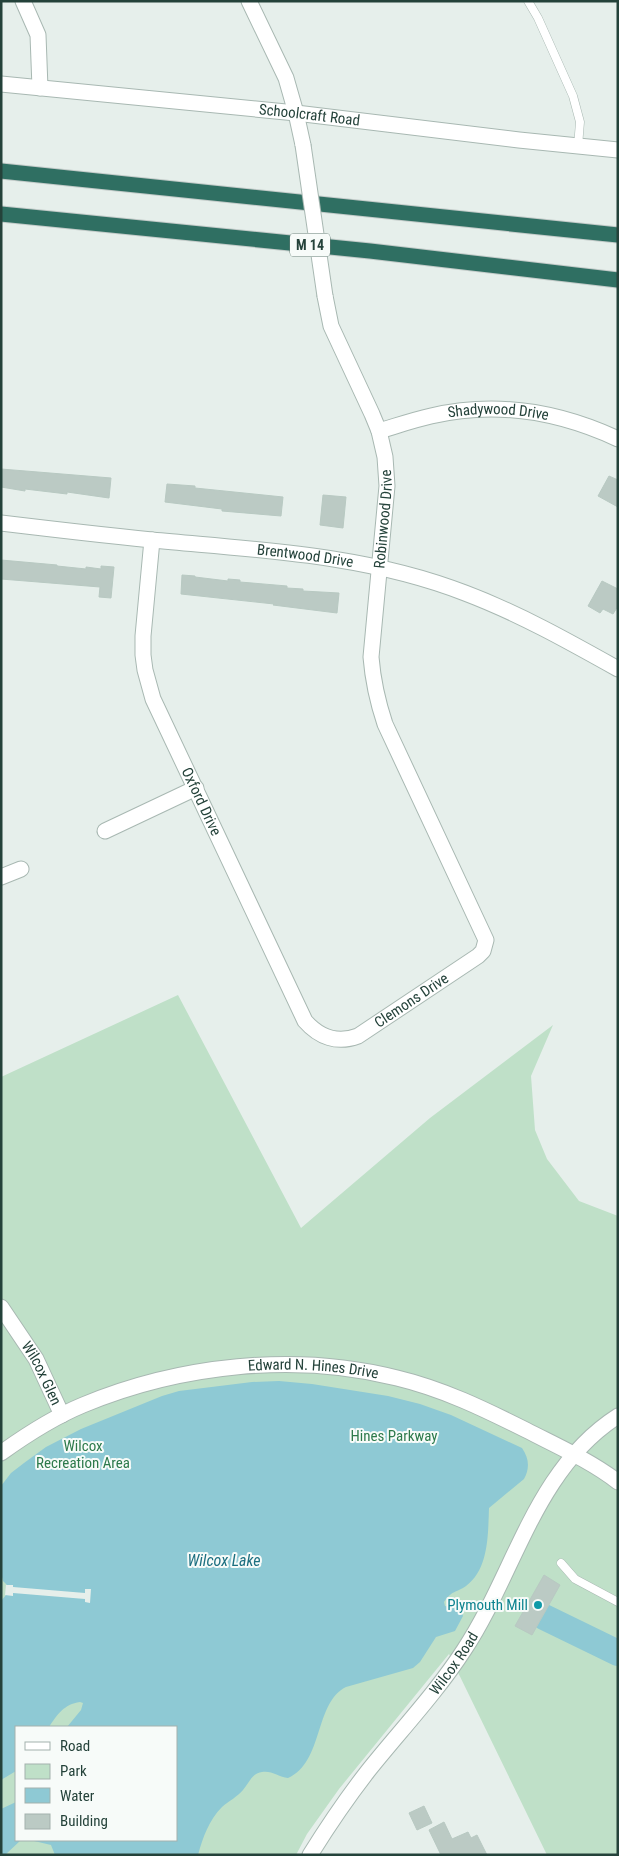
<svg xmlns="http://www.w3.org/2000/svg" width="619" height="1856" font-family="'Roboto Condensed',sans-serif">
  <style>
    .green { fill: #bfe0c8; fill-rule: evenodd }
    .water { fill: #8ec9d4 }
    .pier { fill: #e6efeb }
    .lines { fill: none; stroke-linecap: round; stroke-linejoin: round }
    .river { stroke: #8ec9d4; stroke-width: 26 }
    .building { fill: #bbcac4; stroke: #b8c9c2 }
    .service-casing { stroke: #a8b8b2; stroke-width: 9 }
    .minor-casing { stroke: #a8b8b2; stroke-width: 17 }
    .tertiary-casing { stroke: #a8b8b2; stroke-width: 17 }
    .motorway-casing { stroke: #c2cac8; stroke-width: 17 }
    .service { stroke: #fff; stroke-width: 8 }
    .minor { stroke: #fff; stroke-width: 15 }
    .tertiary { stroke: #fff; stroke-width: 15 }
    .motorway { stroke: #2f6f62; stroke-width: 15 }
    .minor-bridge-casing { stroke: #a8b8b2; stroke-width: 17; stroke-linecap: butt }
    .minor-bridge { stroke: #fff; stroke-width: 15 }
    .culture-dot { fill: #0f9aa8; stroke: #f7fbf9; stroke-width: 2 }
    .labels { text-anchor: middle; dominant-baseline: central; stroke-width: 4; stroke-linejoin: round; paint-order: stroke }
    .shield { fill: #f7fbf9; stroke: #637a73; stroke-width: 1 }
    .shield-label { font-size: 14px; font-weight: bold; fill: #24423a }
    .street-label { font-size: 15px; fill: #24423a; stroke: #f7fbf9 }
    .park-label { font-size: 15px; fill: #2d7a4b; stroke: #f7fbf9 }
    .culture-label { font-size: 15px; fill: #0d838f; stroke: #f7fbf9; text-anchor: end }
    .water-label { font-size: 16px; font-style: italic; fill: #1c6f80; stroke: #f7fbf9 }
  </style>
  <rect width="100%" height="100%" fill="#e6efeb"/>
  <path class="green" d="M178,995L301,1228L430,1118L553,1025L531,1076L535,1130L547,1159L579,1201L618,1216V1855H547L449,1654L339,1789L307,1834L296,1855H1V1077ZM16,1727H176V1840H16Z"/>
  <g class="water">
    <path d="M279,1381L312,1384L388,1396L420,1404L451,1415L522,1448C529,1458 530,1468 524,1479L489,1508C488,1534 489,1569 466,1586C456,1593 452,1590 444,1602L445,1606L461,1610L463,1616L455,1631L436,1637L420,1662L413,1668L346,1687C314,1703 324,1762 288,1778C279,1777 271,1770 262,1772C252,1773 249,1783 243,1790C237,1797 229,1801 222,1807C209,1820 203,1837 198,1855H55L51,1845L30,1840H176V1727H67L81,1710L83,1703L80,1702C64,1704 57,1715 49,1727H16V1771L1,1780V1601L6,1595L7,1585L3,1581L1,1573V1486L11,1473L24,1463L46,1447L81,1429L162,1396L179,1391L252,1382Z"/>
    <path d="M16,1802V1840H21L5,1855H1V1809Z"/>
  </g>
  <path class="pier" d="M6,1585H13V1587L85,1593V1589H91L90,1603L85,1602V1599L13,1593V1596L5,1595Z"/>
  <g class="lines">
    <path class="river" d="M544,1617L618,1653"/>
  </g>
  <g class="building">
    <path d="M1,469L111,478L109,498L67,492V494L25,489V491L1,487Z"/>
    <path d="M609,476L618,480V507L598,496Z"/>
    <path d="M167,484L195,486V488L283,497L281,516L222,511V509L165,502Z"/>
    <path d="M323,495L346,497L343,528L320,525Z"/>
    <path d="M1,560L57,565V566L86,569V567L101,569V566L114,567L111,598L99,597L100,587L1,579Z"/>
    <path d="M182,575L195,576V577L228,581V579L240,580V582L287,586V588L303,589V591L339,593L337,613L273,605L274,604L181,594Z"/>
    <path d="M602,581L618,589V606L613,614L603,609L600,613L588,606Z"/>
    <path d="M544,1575L560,1585L532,1635L515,1626Z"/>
    <path d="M424,1806L432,1823L417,1830L409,1813Z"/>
    <path d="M444,1822L452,1839L468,1832L471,1838L477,1835L487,1855H441L429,1830Z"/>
  </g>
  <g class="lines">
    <defs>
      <g id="service">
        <path d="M528,1L538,18L573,96L580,122L578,146"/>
        <path d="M561,1563L575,1579L618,1602"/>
      </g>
      <g id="minor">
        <path d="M23,1L38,35L40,88"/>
        <path d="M249,1L286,78L296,113L303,145"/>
        <path id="s1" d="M379,431C396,426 413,420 431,416C495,401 558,411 618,439"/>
        <path id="s2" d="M1,523C51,529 102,535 152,540C257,550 365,554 465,593C518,613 568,641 618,669"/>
        <path id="s3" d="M152,540L143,636V655L145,670L153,699L305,1021C319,1037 337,1044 358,1036L478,956L483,951L486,940L385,724C377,700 373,682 371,657L387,486L385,457L379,431L372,414L331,326L325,296"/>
        <path d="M105,831L196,788"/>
        <path d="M1,877L21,869"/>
        <path id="s4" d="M1,1307L36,1359L62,1415"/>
      </g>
      <g id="tertiary">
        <path id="s5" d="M1,84L296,113L519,140L618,150"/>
        <path id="s6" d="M1,1453C26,1435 54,1417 83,1405C179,1365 295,1352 397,1378C443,1389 484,1409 526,1430C557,1446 591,1461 618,1482"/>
        <path id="s7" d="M310,1855C328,1826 347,1798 368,1771C400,1731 436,1693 464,1650C515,1573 535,1469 618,1416"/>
      </g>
      <g id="motorway">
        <path d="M1,171L618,235"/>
        <path d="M1,214L370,251L618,280"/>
      </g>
    </defs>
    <use href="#service" class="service-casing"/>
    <use href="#minor" class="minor-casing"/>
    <use href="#tertiary" class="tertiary-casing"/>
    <use href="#motorway" class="motorway-casing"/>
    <use href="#service" class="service"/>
    <use href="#minor" class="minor"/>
    <use href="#tertiary" class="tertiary"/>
    <use href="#motorway" class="motorway"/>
    <defs>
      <path id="minor-bridge" d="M303,145L325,296"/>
    </defs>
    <use href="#minor-bridge" class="minor-bridge-casing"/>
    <use href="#minor-bridge" class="minor-bridge"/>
  </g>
  <circle class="culture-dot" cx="538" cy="1605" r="5"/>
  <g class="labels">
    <rect class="shield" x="290" y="233.5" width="40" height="23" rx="4"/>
    <g class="shield-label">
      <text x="310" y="245">M 14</text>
    </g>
    <g class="street-label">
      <text stroke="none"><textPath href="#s5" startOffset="310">Schoolcraft Road</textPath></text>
      <text stroke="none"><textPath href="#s1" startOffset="122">Shadywood Drive</textPath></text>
      <text stroke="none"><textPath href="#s3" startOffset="1184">Robinwood Drive</textPath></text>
      <text stroke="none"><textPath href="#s2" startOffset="306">Brentwood Drive</textPath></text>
      <text stroke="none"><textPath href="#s3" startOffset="274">Oxford Drive</textPath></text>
      <text stroke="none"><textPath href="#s3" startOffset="640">Clemons Drive</textPath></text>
      <text stroke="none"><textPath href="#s6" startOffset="331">Edward N. Hines Drive</textPath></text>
      <text stroke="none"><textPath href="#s4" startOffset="78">Wilcox Glen</textPath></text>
      <text stroke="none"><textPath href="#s7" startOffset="240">Wilcox Road</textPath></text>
    </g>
    <g class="park-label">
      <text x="394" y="1436">Hines Parkway</text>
      <text x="83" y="1446">Wilcox<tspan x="83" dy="17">Recreation Area</tspan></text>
    </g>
    <g class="culture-label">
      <text x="528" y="1605">Plymouth Mill</text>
    </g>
    <g class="water-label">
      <text x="224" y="1560">Wilcox Lake</text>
    </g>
  </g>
  <rect width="619" height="1856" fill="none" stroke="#24423a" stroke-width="5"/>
  <rect x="15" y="1726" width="162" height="115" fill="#f7fbf9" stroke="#a3b1ad"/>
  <rect x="25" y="1742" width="25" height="8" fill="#ffffff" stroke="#a3b1ad"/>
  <text x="60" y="1751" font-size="15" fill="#24423a">Road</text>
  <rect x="25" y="1764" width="25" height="15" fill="#bfe0c8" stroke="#a3b1ad"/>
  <text x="60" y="1776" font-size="15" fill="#24423a">Park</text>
  <rect x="25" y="1788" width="25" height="15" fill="#8ec9d4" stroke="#a3b1ad"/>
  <text x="60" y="1801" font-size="15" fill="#24423a">Water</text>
  <rect x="25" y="1814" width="25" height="15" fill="#bbcac4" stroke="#a3b1ad"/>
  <text x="60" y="1826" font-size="15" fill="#24423a">Building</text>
</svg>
